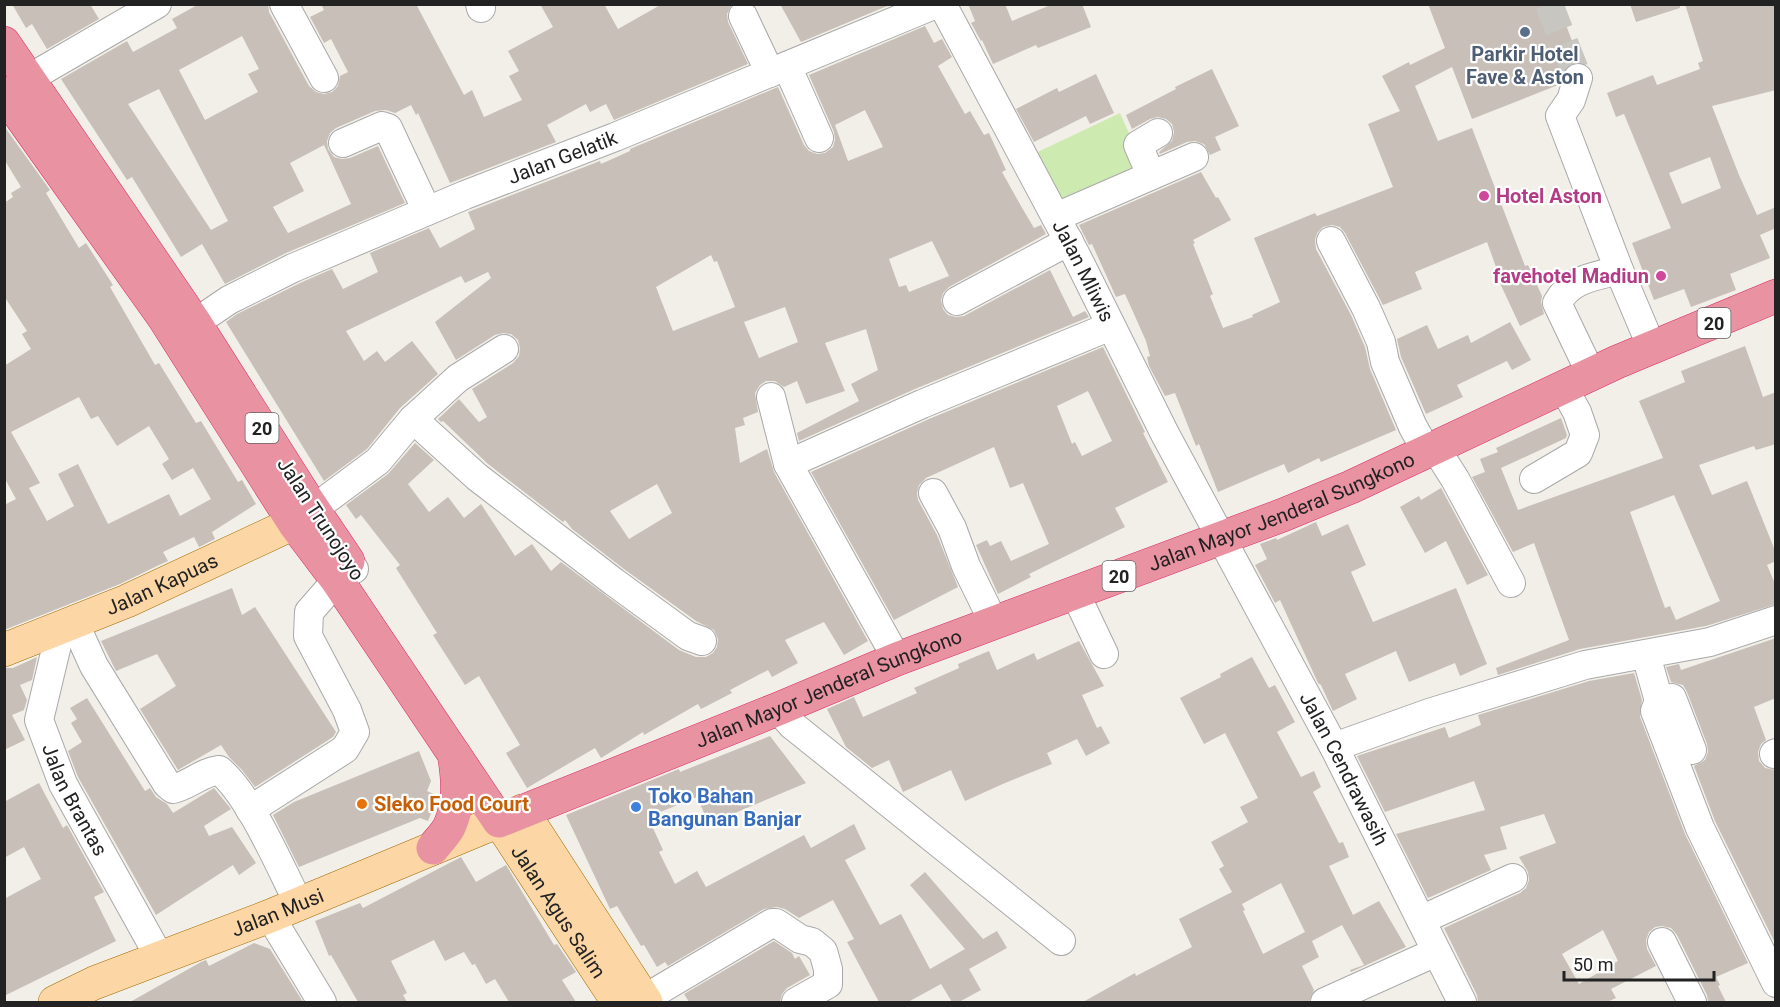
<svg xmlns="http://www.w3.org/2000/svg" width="1780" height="1007" font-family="Roboto,sans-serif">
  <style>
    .grass { fill: #cdebb0 }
    .building { fill: #c7bfb8; fill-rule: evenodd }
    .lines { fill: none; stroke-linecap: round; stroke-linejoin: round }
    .minor-tunnel { stroke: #c8c6c1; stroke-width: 28; stroke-dasharray: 28 14; stroke-linecap: butt }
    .minor-casing { stroke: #a9a9a9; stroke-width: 30 }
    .major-casing { stroke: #a06b00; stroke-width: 34 }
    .highway-casing { stroke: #dc2a67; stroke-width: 34 }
    .minor { stroke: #fff; stroke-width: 28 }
    .major { stroke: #fcd6a4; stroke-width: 33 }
    .highway { stroke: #e892a2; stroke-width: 33 }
    .service-dot { fill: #5c6f8a; stroke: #fff; stroke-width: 2 }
    .hotel-dot { fill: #d1479c; stroke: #fff; stroke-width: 2 }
    .food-dot { fill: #e8710a; stroke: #fff; stroke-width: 2 }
    .shop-dot { fill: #3f7fe0; stroke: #fff; stroke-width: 2 }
    .labels { text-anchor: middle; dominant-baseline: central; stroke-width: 4.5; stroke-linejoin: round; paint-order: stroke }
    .shield { fill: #fff; stroke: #646464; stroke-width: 1.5 }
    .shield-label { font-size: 18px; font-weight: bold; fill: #222 }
    .service-label { font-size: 20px; font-weight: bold; fill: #4e5e75; stroke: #fff }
    .street-label { font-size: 20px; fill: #222; stroke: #fff }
    .hotel-label { font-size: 20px; font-weight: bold; fill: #b23c85; stroke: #fff; text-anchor: start }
    .shop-label { font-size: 20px; font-weight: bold; fill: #366cbe; stroke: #fff; text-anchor: start }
    .food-label { font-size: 20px; font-weight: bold; fill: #c56008; stroke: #fff; text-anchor: start }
  </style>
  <rect width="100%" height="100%" fill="#f2efe9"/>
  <path class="grass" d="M1120,113L1147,174L1056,214L1027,157Z"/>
  <g class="building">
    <path d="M12,4H90L99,19L47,49L32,24L26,28Z"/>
    <path d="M199,4H268L269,12L309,86L316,92L324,94L332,92L338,86L340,76L348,72L331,39L324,43L310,17L324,10L321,4H416L464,95L472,90L484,117L522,100L509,76L519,71L508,51L553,27L540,4H604L618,29L662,4H732L727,14L728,22L748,64L614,120L606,104L590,112L586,104L547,125L556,142L450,183L418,113L416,115L411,105L395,113L386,110L375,111L336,128L330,133L327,141L328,149L334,157L342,159L350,158L378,146L405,203L286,253L225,284L202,244L181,257L132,177L127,180L61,79L127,41L133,52L177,28L172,19ZM242,36L259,69L248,74L258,92L205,120L179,70ZM159,89L228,221L211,230L128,104ZM324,145L351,204L288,233L273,207L304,191L290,163Z"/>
    <path d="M780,4H892L801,42Z"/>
    <path d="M968,4H1005L1012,21L1053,4H1082L1091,27L1038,48L1036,45L993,64L982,40L981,41L971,23L975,21Z"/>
    <path d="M1428,4H1558L1580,62H1574L1567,66L1558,85L1472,119L1452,67L1415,86L1438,141L1472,128L1525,266L1528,265L1542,296L1541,302L1544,314L1520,326L1498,279L1500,278L1487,242L1415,272L1422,289L1383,305L1345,233L1340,227L1332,225L1323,227L1317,233L1315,240L1316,249L1351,315L1365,347L1370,369L1396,430L1321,462L1319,458L1288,473L1284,464L1218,492L1199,444L1196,446L1175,393L1165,396L1149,366L1147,357L1150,356L1146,341L1125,294L1116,297L1092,244L1089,245L1079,225L1201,172L1216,198L1218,197L1231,220L1193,240L1195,243L1193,244L1213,294L1210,296L1223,328L1253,317L1252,315L1280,302L1254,238L1315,213L1317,216L1393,187L1368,124L1400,111L1382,76L1409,62L1410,65L1445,48Z"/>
    <path d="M1630,4H1680V8L1636,22Z"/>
    <path d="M1685,4H1776V90L1712,106L1739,175L1757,215L1776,207V228L1760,235L1770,258L1730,274L1736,290L1691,307L1684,289L1654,300L1632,243L1671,228L1624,114L1616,117L1607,93L1653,75L1657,85L1700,69L1698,63L1703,61ZM1710,157L1721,188L1682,204L1669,173Z"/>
    <path d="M925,26L934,43L942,39L952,57L938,66L965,114L970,111L984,135L989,133L1006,170L1002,172L1021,206L1034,228L1041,225L1046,234L949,287L943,293L941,300L943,309L948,315L956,317L964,316L1050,270L1073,317L1085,311L1089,317L915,389L799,441L797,433L859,401L851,384L878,370L866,329L825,343L845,391L806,404L797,381L784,387L775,381H766L760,385L755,393L758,412L743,418L745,425L735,428L740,463L767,449L774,472L868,641L844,655L824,622L785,640L798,663L772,677L768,670L730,690L732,693L701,709L698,704L644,735L643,732L601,758L595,748L527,788L506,753L520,745L479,676L465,685L433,635L437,633L396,568L400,565L361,515L356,519L346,505L388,474L415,443L434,460L408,484L429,512L448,497L464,518L481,504L515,556L532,544L551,571L561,562L679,650L696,657H706L713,653L717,647L718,639L714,630L696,621L624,569L572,529L565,520L563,522L488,464L443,421L441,422L438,419L459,399L479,422L487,417L472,389L513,363L519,356L520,348L518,340L511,334L503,333L495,335L456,360L435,322L491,278L488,272L465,283L461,276L346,331L364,361L377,351L385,362L412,341L438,374L400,408L367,449L324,481L226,322L237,314L300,283L332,269L343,289L378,272L370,253L429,228L440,248L475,229L468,212L600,161L601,164L630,151V149L778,87L804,145L809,151L817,154L825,153L833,147L835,140L834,132L809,75ZM865,110L883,147L848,161L835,125ZM932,241L949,276L909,292L906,285L899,287L889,259ZM711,255L714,262L717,261L735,307L673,331L656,287ZM785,307L798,342L759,358L744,322ZM657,484L672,513L629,539L610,511Z"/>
    <path d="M1212,69L1239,126L1215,137L1221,150L1210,155L1204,144L1195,141L1187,142L1160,154L1159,152L1172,141L1174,132L1172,124L1166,119L1158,117L1150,119L1132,129L1126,115L1176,89L1175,87Z"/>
    <path d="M1096,74L1114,113L1090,124L1086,116L1034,142L1016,109L1057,88L1059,92Z"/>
    <path d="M4,126L50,190L46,193L79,248L86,243L113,285L110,287L155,365L159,363L196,423L201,421L238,482L242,480L256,504L212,532L215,539L199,547L194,537L163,552L168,561L157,566L120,584L4,630V505L16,499L4,477V366L31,349L22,334L27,331L4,296V203L13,197L11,193L21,187L4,159ZM79,397L91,419L98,416L117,446L149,426L169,459L162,464L172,480L193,468L211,499L180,516L169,494L108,524L78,464L58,474L74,506L47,521L29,488L40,483L11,432Z"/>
    <path d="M1510,322L1531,360L1512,370L1507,361L1457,385L1463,397L1426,414L1401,357L1397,339L1427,325L1438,349L1468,335L1471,343Z"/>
    <path d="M1745,346L1763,397L1776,392V444L1756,450L1754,446L1699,465L1712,495L1747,481L1776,553V561L1767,565L1776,586V604L1706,626L1580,649L1498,675L1496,668L1569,640L1534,543L1513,552L1472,477L1485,472L1480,459L1498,452L1496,448L1561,418L1567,435L1566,438L1501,468L1518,510L1663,458L1639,401L1685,382L1681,371ZM1674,495L1720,601L1676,620L1670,606L1665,608L1630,512Z"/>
    <path d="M1103,347L1145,432L1143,433L1168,482L1115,508L1125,527L1029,574L1031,577L998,594L976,545L987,540L990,546L1001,541L1011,561L1049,544L1023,483L1010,488L994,447L926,478L919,485L917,493L918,500L937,535L958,587L894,620L811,472L929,419ZM1088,391L1112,441L1082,456L1075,442L1072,444L1057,406Z"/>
    <path d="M1441,488L1488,575L1467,585L1446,541L1425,553L1400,507L1419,496L1421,500Z"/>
    <path d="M1316,522L1322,536L1348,524L1366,565L1351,572L1373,622L1456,588L1487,664L1460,676L1455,663L1409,682L1396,651L1345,674L1357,699L1333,711L1321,685L1318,683L1280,600L1275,603L1255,565L1267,559L1260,544L1276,538L1277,540Z"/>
    <path d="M232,588L242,615L255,607L336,732L333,737L255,787L242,770L229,757L221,745L178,770L140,709L176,686L157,654L116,671L101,641Z"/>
    <path d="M1776,638V698L1754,707L1766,740L1761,744L1758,752L1759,761L1765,768L1776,770V945L1715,821L1694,766L1705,760L1708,752L1707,744L1687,692L1683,685L1671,682L1666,667L1679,664L1681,670Z"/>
    <path d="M1079,641L1104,686L1082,695L1097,728L1101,726L1110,743L1086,756L1077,739L1047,753L1052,764L1005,783L965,801L951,770L903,792L889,760L872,768L846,747L827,709L854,697L863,717L917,693L914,688L959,668L958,664L989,651L997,670L1034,653L1037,660Z"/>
    <path d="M37,657L32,680L20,685L27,700L24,710L12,715L25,740L4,750V668H13Z"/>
    <path d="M1252,657L1269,688L1275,685L1295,722L1277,732L1301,777L1314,771L1321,787L1313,792L1339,843L1343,842L1349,857L1329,866L1353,915L1379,901L1406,947L1351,972L1350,970L1364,965L1342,925L1312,941L1319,957L1302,966L1314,990L1309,1002H1083L1135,973L1136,976L1192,947L1179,919L1232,892L1219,869L1224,866L1211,842L1248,822L1240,807L1258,798L1225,733L1204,744L1180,698L1221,677L1220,674ZM1281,883L1305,932L1263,954L1243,911L1245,910L1242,904Z"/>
    <path d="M1634,673L1642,700L1640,717L1685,834L1748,963L1716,977L1720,985L1718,986L1726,1002H1708L1707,995L1677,935L1671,928L1662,926L1655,927L1649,932L1646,940L1647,949L1656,966L1611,989L1616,998L1607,1002H1478L1477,995L1444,928L1520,893L1526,888L1529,880L1528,872L1519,857L1556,843L1544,814L1500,827L1507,849L1484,855L1491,870L1428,898L1396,834L1485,810L1474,781L1385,812L1357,756L1445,727L1449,738L1481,725L1478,715L1589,681ZM1603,930L1618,961L1579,984L1562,954Z"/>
    <path d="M87,698L145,791L150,788L156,797L167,804L173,813L214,788L231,809L204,826L209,836L232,827L256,863L239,875L233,865L156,915L78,777L68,751L82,742L71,723L77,719L70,708Z"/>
    <path d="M770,736L806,783L709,824L697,797L648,817L663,850L659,852L675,884L697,871L706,887L804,835L811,848L854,824L866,849L845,860L880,925L901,914L930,969L965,949L910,885L925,872L983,939L997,931L1007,948L969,969L981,990L959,1002H952L941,984L908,1002H879L847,942L854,939L833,900L799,918L785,909L777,907L764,909L668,966L665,962L657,967L644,945L641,946L617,906L610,909L566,815L679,769L680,772Z"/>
    <path d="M419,751L431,781L427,791L438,796L428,821L420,818L299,867L273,815L294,802Z"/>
    <path d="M39,783L63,828L67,825L104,892L94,897L116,941L4,996V899L41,879L24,847L4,858V802Z"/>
    <path d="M461,857L476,882L506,865L554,945L557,944L576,972L562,980L576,1002H509L495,979L486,984L475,964L472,965L464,952L445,961L434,940L391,961L407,993L403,995L407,1002H358L331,955L329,956L315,921L360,903L363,908Z"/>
    <path d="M774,941L792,953L795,959L799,956L810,975L787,988L782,994L780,1002H689L684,994Z"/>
    <path d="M254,943L270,949L303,1002H130L201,962L206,960L209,966Z"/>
  </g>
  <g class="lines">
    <path class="minor-tunnel" d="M1549,4L1578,78"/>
    <defs>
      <g id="minor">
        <path d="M284,4L324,78"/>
        <path d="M480,4L481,8"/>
        <path id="s1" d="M942,4L1077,257L1165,434L1334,747L1462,1002"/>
        <path d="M743,16L770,73"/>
        <path d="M787,66L819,138"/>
        <path d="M1578,78L1571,100L1560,116L1619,270L1652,348"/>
        <path d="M28,79L157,4"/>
        <path d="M343,143L382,126L388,128L427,211"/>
        <path d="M1151,175L1138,145L1158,133"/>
        <path d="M1056,217L1194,157"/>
        <path d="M1331,241L1366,308L1381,342L1385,362L1413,427L1426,450"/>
        <path d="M957,301L1069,241"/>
        <path id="s2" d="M195,323L229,300L293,268L465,195L615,137L936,4"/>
        <path d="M1591,374L1557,303C1571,278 1594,277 1619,270"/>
        <path d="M771,397L788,464"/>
        <path d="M413,419L477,477L614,582L688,636L702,641"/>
        <path d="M1434,446L1455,479L1511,583"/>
        <path d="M1534,479L1578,453L1585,435L1577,412L1563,387"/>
        <path d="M933,493L952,528L966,566L994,623"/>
        <path d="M296,522L378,461L413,419L458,378L504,349"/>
        <path d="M1075,593L1104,654"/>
        <path d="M74,622L94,666L167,784L173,789C190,785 202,772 219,770C250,795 280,867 299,904"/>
        <path id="s3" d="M61,628L39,720L63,784L160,958"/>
        <path d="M1646,655L1659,701L1672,698L1692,750"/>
        <path d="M897,659L788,464L922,404L1111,326"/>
        <path d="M1659,701L1655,711L1700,828L1776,983"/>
        <path d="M778,709L792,725L1061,941"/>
        <path d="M1334,747L1429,713L1585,665L1710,642L1776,620"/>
        <path d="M1774,754L1776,753"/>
        <path d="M250,810L345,749L355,732L347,710L308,636L309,612L337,580L354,569"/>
        <path d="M270,916L322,1002"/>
        <path d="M1421,920L1513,878"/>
        <path d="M1662,942L1692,1002"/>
        <path d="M644,999L772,923H776L800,939L812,942L823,951L828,969V984L796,1002"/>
        <path d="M1325,1002L1436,952"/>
      </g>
      <g id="major">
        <path id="s4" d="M4,650L127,601L294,523"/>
        <path d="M522,811L646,1002"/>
        <path id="s5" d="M55,1002L94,983L270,916L499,821L618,1002"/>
      </g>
      <g id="highway">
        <path d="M4,43L195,323L309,503L348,561"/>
        <path id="s6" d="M4,93L164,318L294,523L337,580L499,821L778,709L897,659L1283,515L1351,487L1617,362L1776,296"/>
        <path d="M433,848C438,841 447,833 450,825C460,802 458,778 454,754"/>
      </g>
    </defs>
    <use href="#minor" class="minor-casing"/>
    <use href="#major" class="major-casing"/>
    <use href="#highway" class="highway-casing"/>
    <use href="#minor" class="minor"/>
    <use href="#major" class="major"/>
    <use href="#highway" class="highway"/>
  </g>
  <circle class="service-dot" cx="1525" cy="32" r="6"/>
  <g class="hotel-dot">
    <circle cx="1484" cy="196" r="6"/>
    <circle cx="1661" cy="276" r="6"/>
  </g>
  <circle class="food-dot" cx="362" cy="804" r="6"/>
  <circle class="shop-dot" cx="636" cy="807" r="6"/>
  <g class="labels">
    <g class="shield">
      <rect x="1697.5" y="308" width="33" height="30" rx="4.5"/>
      <rect x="245.5" y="413" width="33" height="30" rx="4.5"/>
      <rect x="1102.5" y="561" width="33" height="30" rx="4.5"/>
    </g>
    <g class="shield-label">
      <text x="1714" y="323">20</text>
      <text x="262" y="428">20</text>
      <text x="1119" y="576">20</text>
    </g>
    <g class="service-label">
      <text x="1525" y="54">Parkir Hotel<tspan x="1525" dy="23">Fave &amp; Aston</tspan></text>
    </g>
    <g class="street-label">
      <text stroke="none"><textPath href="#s2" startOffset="404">Jalan Gelatik</textPath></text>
      <text stroke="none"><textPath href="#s1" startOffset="302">Jalan Mliwis</textPath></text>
      <text stroke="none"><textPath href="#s6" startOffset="1722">Jalan Mayor Jenderal Sungkono</textPath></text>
      <text transform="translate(321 519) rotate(57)">Jalan Trunojoyo</text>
      <text stroke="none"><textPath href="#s4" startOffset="171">Jalan Kapuas</textPath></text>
      <text stroke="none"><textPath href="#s6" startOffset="1236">Jalan Mayor Jenderal Sungkono</textPath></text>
      <text stroke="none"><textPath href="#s1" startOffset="864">Jalan Cendrawasih</textPath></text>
      <text stroke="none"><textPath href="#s3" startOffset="182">Jalan Brantas</textPath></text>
      <text stroke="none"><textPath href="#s5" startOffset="240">Jalan Musi</textPath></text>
      <text stroke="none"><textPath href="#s5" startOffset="588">Jalan Agus Salim</textPath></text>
    </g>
    <g class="hotel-label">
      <text x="1496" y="196">Hotel Aston</text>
      <text x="1649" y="276" text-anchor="end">favehotel Madiun</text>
    </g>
    <g class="shop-label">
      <text x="648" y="796">Toko Bahan<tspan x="648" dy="23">Bangunan Banjar</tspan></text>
    </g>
    <g class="food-label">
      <text x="374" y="804">Sleko Food Court</text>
    </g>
  </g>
  <rect width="1780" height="1007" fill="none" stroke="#222222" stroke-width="12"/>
  <path d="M1564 971v9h150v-9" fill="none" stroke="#222222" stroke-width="3"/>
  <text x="1573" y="971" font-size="18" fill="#222222" stroke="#ffffff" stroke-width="4.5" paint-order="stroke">50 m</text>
</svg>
